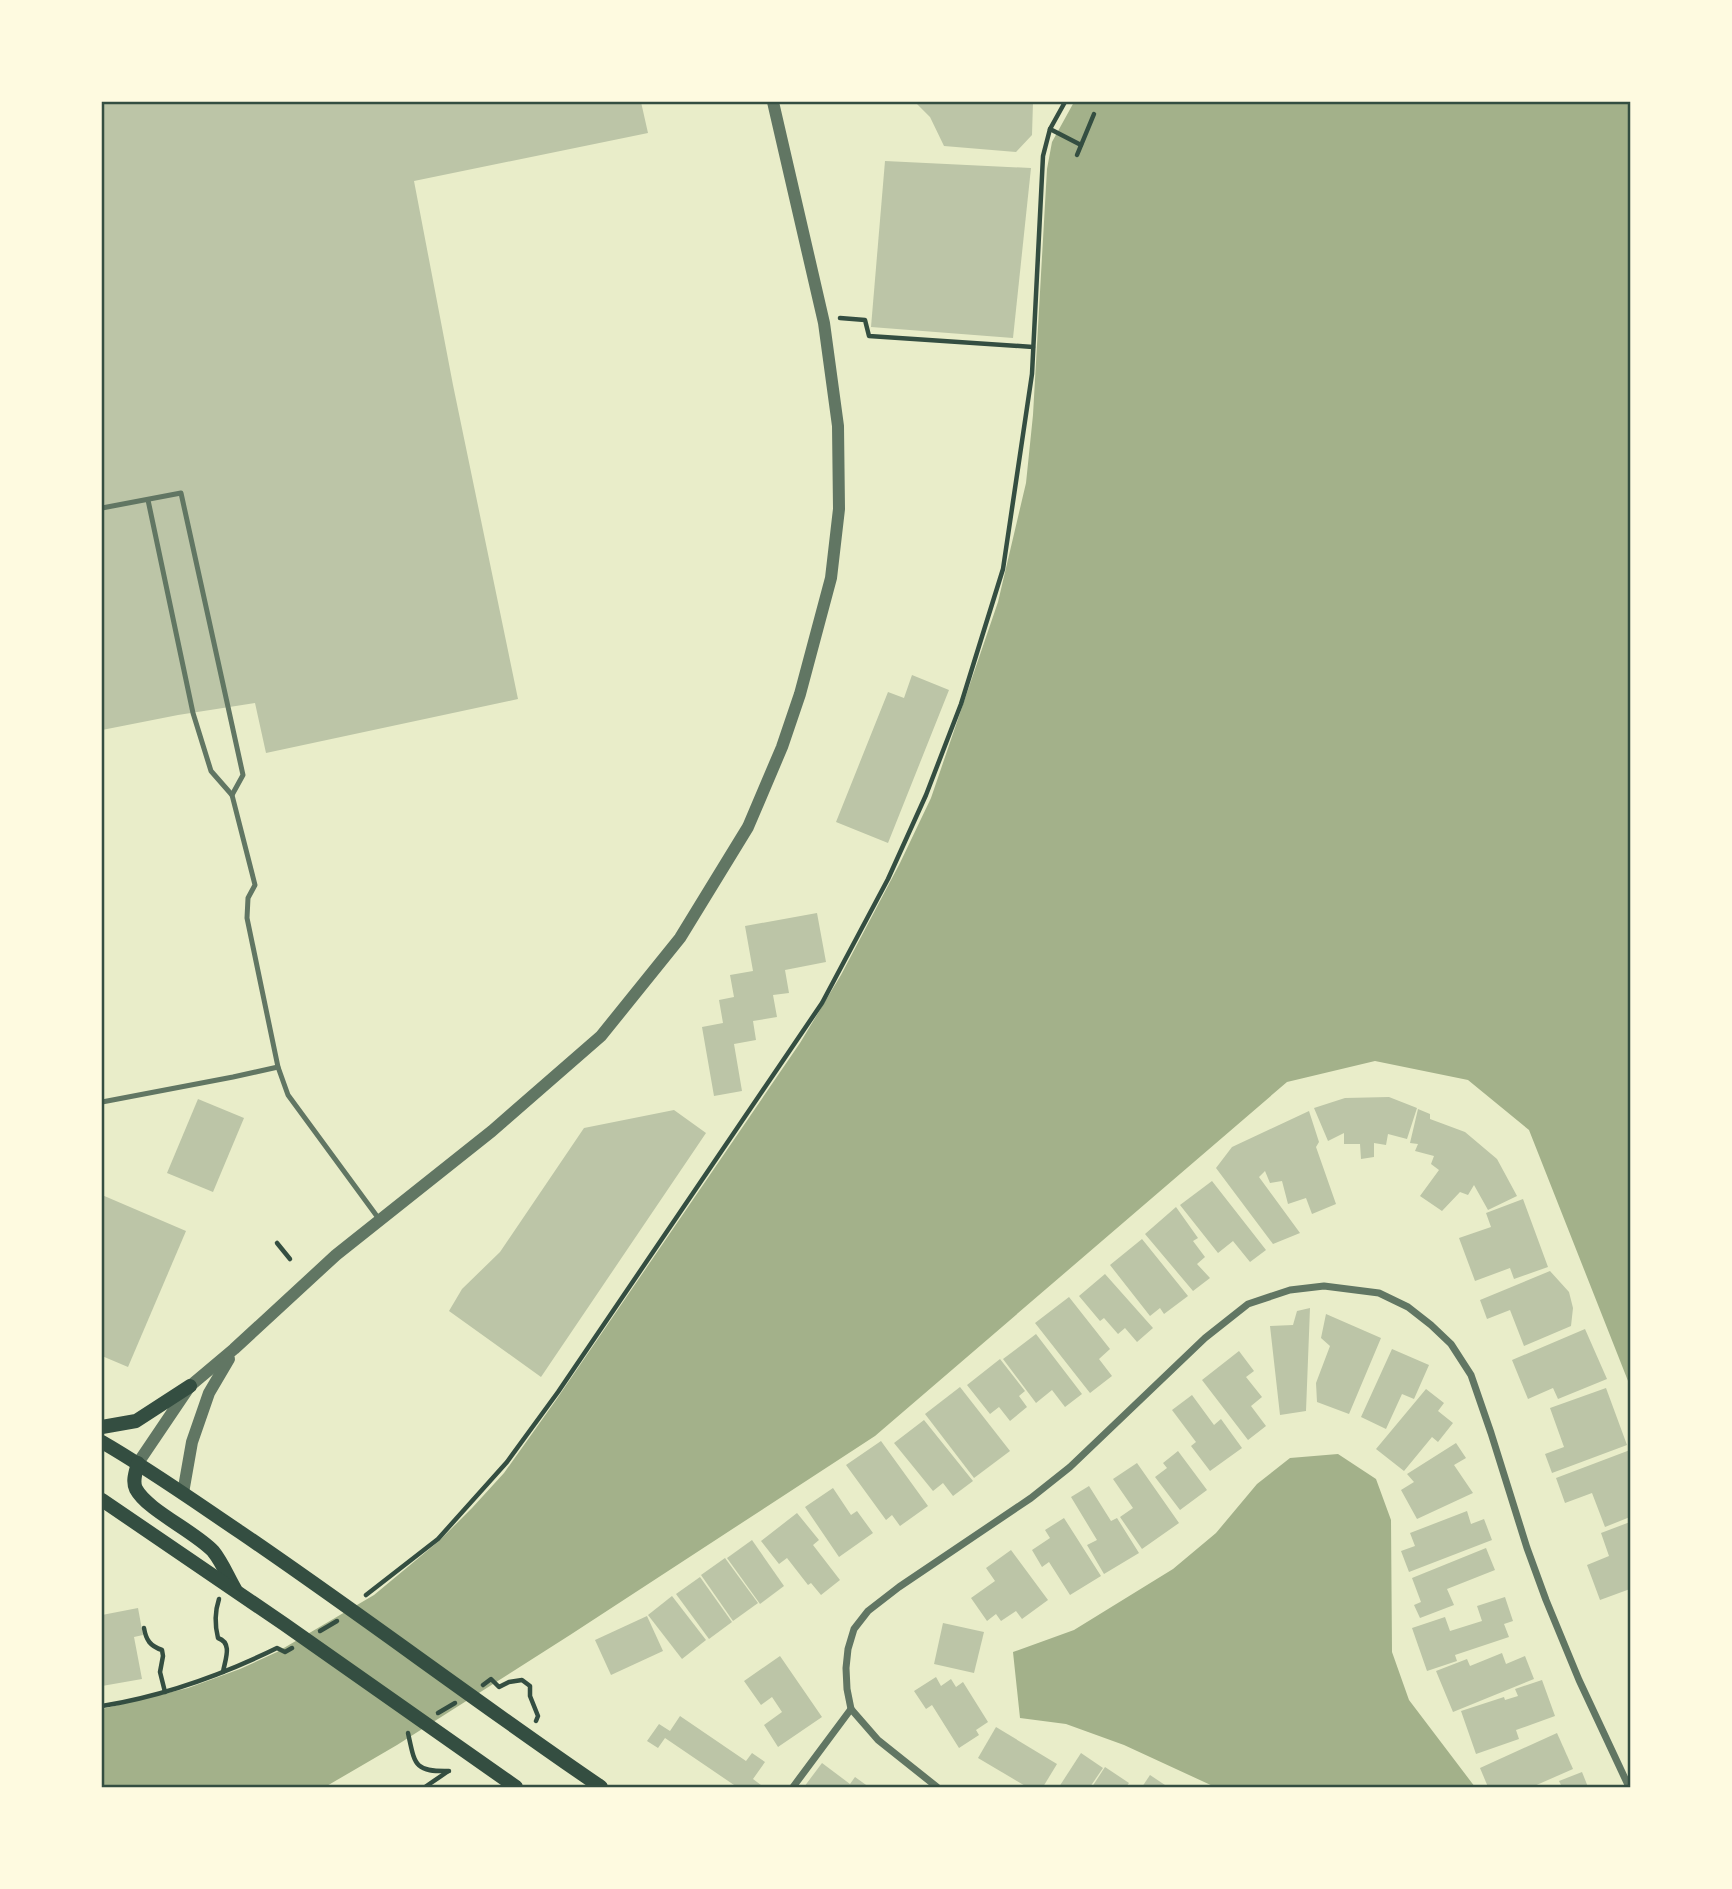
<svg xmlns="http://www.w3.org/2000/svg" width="1732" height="1889" font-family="'PT Serif',serif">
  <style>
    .water { fill: #a3b18a }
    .building { fill: #bcc5a7 }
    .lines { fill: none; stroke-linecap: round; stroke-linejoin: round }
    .path { stroke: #344e41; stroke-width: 4.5 }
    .service { stroke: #617663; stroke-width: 5 }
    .minor { stroke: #617663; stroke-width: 7 }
    .tertiary { stroke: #617663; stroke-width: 12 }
    .secondary { stroke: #344e41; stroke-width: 14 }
    .neatline { fill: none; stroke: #344e41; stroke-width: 2.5 }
  </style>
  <rect width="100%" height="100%" fill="#e9edc9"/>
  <g class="water">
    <path d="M1074,102H1630V1386L1529,1130L1468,1080L1375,1061L1287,1082L875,1436L570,1635L397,1745L325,1787H102V1709L188,1688L240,1669L277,1652L374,1595L439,1541L472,1508L504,1473L556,1400L800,1043L841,975L900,863L931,798L998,602L1026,483L1033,415L1047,169L1052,142Z"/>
    <path d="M1338,1454L1376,1479L1391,1520L1392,1652L1409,1700L1475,1787H1215L1124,1745L1066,1724L1020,1718L1013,1652L1074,1630L1173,1569L1216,1533L1257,1484L1290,1458Z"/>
  </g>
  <g class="building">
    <path d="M102,102H641L648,133L414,181L453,385L518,699L266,753L255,703L178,715L102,730Z"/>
    <path d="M915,102H1033L1032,135L1016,152L944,146L930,117Z"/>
    <path d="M885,161L1031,168L1013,338L871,327Z"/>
    <path d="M912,675L949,690L888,843L836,822L888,692L904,698Z"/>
    <path d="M817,913L826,962L785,970L789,993L773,995L777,1017L753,1021L756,1040L734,1044L742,1091L714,1096L702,1027L723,1023L719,1000L734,997L730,975L753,971L745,926Z"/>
    <path d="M1389,1097L1417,1108L1407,1139L1388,1134L1386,1145L1374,1143V1157L1361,1159L1360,1144H1344V1133L1328,1141L1314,1108L1345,1098Z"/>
    <path d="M198,1099L244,1118L213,1192L167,1173Z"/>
    <path d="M1418,1109L1430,1114V1119L1465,1132L1497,1159L1517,1196L1488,1210L1474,1185L1468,1195L1460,1192L1442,1211L1420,1196L1439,1170L1431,1164L1434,1156L1415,1151L1418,1144L1410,1143Z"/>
    <path d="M674,1110L706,1133L541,1377L449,1311L462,1289L500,1252L584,1128Z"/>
    <path d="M1309,1111L1319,1142L1316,1147L1336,1204L1312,1214L1306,1198L1288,1204L1282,1181L1270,1183L1265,1171L1259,1177L1300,1233L1273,1244L1216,1168L1232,1147Z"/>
    <path d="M1212,1181L1266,1250L1250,1262L1233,1241L1218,1253L1180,1205Z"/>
    <path d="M102,1195L186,1231L128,1367L102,1356Z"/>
    <path d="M1523,1199L1548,1267L1514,1279L1510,1268L1475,1281L1459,1238L1491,1227L1486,1213Z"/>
    <path d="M1176,1207L1198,1238L1193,1241L1205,1257L1197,1264L1210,1278L1193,1291L1145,1234Z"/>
    <path d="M1142,1239L1188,1296L1164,1314L1160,1308L1150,1316L1110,1265Z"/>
    <path d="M1550,1271L1569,1292L1573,1308L1571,1326L1524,1346L1510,1310L1487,1319L1480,1300Z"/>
    <path d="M1105,1274L1153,1328L1137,1342L1125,1328L1118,1334L1104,1318L1100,1321L1079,1296Z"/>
    <path d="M1069,1297L1110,1349L1099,1359L1112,1376L1090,1393L1035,1323Z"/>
    <path d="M1310,1308L1306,1411L1280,1415L1270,1326L1293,1325L1297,1311Z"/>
    <path d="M1326,1314L1381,1338L1349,1414L1317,1402L1316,1383L1330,1346L1321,1338Z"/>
    <path d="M1585,1329L1607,1379L1558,1399L1553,1388L1528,1399L1512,1360Z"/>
    <path d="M1036,1334L1082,1394L1065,1407L1052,1390L1036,1403L1003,1359Z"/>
    <path d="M1392,1349L1429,1365L1414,1399L1402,1394L1386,1429L1361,1417Z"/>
    <path d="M1239,1351L1254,1371L1246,1377L1262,1397L1251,1406L1266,1426L1248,1440L1202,1380Z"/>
    <path d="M1000,1359L1025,1391L1019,1396L1027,1407L1010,1421L999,1407L990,1414L967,1385Z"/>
    <path d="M960,1387L1010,1451L974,1478L925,1414Z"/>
    <path d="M1606,1388L1627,1445L1552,1473L1545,1454L1564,1447L1550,1408Z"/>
    <path d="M1426,1389L1444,1403L1438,1411L1453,1423L1438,1442L1432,1437L1404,1471L1376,1449Z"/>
    <path d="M1192,1395L1214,1425L1221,1419L1242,1448L1210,1471L1191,1446L1196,1442L1172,1410Z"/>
    <path d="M924,1420L973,1481L953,1496L943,1483L933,1491L894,1443Z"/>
    <path d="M881,1441L928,1506L900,1526L892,1515L886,1520L846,1465Z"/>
    <path d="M1456,1443L1466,1458L1454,1465L1473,1493L1417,1519L1401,1490L1414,1482L1407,1474Z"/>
    <path d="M1630,1450V1517L1605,1527L1592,1493L1565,1503L1556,1478Z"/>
    <path d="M1178,1451L1207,1490L1180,1510L1155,1477L1167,1468L1163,1463Z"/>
    <path d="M1137,1463L1179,1523L1142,1549L1120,1517L1133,1508L1113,1479Z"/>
    <path d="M1089,1486L1111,1521L1117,1518L1139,1553L1104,1574L1087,1545L1097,1540L1071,1497Z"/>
    <path d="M833,1488L851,1515L857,1511L873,1533L839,1557L805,1507Z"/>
    <path d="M1467,1511L1471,1524L1484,1519L1492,1540L1409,1572L1401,1551L1415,1546L1410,1533Z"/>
    <path d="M797,1513L819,1540L813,1545L840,1580L821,1595L811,1583L808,1585L787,1558L779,1564L761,1541Z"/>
    <path d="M1064,1518L1101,1576L1070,1595L1049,1562L1042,1567L1032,1550L1050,1538L1045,1530Z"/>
    <path d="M1630,1522V1589L1600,1600L1587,1565L1609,1556L1601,1533Z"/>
    <path d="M752,1540L784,1586L760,1604L727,1558Z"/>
    <path d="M1486,1548L1495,1570L1447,1589L1454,1605L1420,1618L1414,1605L1421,1602L1412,1578Z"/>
    <path d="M1011,1550L1048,1600L1022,1619L1016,1611L1001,1621L996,1614L987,1621L971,1598L995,1581L986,1568Z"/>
    <path d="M725,1558L758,1603L733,1621L701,1575Z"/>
    <path d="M700,1577L732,1622L709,1639L676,1594Z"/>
    <path d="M672,1596L706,1640L682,1659L648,1615Z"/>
    <path d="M1505,1597L1513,1621L1504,1624L1509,1637L1455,1655L1457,1661L1427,1671L1412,1628L1445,1617L1450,1631L1482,1621L1477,1606Z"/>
    <path d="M138,1608L143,1635L134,1637L142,1679L102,1686V1615Z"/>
    <path d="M647,1616L663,1651L611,1675L595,1640Z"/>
    <path d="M943,1623L984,1632L974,1673L934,1664Z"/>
    <path d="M1502,1653L1506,1664L1525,1656L1534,1679L1453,1712L1436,1671L1467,1659L1470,1666Z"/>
    <path d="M780,1656L822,1717L778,1747L764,1725L782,1712L772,1697L761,1705L744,1681Z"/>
    <path d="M936,1677L941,1686L951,1679L956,1687L963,1682L988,1722L976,1730L979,1735L959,1748L932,1705L926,1709L914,1691Z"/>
    <path d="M1542,1680L1555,1716L1516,1730L1519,1739L1476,1754L1461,1711L1504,1697L1505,1700L1518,1696L1515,1689Z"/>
    <path d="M680,1716L746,1761L752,1753L765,1762L753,1779L761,1785L759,1787H737L665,1738L658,1748L647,1741L659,1724L670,1731Z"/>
    <path d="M996,1727L1057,1764L1043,1787H1027L978,1758Z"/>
    <path d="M1557,1733L1573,1769L1532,1787H1488L1480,1768Z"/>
    <path d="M1081,1753L1103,1768L1090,1787H1059Z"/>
    <path d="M822,1763L850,1784L855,1777L869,1787H804Z"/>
    <path d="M1105,1767L1129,1783L1126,1787H1092Z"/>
    <path d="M1582,1772L1588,1787H1562L1559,1781Z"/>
    <path d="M1150,1775L1168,1787H1142Z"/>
  </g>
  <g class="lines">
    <g class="path">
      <path d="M1050,129L1081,145"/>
      <path d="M1077,155L1094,114"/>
      <path d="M840,318L865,320L869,336L1033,347"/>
      <path d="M277,1243L290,1259"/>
      <path d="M366,1595L438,1539L507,1462L558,1392L822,1003L888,879L926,795L961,704L1003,569L1032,374L1043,156L1050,129L1065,102"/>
      <path d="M219,1599C215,1611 215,1626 218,1638C233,1643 225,1660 223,1672"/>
      <path d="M144,1628C146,1640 150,1646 162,1650L163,1656L160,1672L165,1692"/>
      <path d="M320,1631L337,1621"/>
      <path d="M483,1685L491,1679L499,1687L509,1682L522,1680L530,1686V1696L538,1716L536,1721"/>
      <path d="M102,1706C163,1696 222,1675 277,1648L285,1652L292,1648"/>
      <path d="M438,1713L455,1703"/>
      <path d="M408,1733C415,1765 414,1772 449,1771"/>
      <path d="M425,1787L447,1772"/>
    </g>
    <g class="service">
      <path d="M148,500L193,713L211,771L232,795L255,885L248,898L247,918L278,1067L288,1095L379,1219"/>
      <path d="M102,508L181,493L243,775L232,795"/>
      <path d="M102,1102L233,1077L278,1067"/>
    </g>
    <g class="minor">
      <path d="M793,1787L851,1709"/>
      <path d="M937,1787L878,1740L851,1709L847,1689L846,1668L848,1649L854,1629L868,1611L899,1587L1031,1498L1070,1467L1205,1338L1248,1304L1290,1290L1324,1286L1379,1293L1408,1307L1431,1325L1451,1344L1471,1375L1491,1433L1527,1548L1546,1600L1579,1680L1629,1787"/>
    </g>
    <g class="tertiary">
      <path d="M138,1463L190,1386L234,1349L336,1255L492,1131L601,1036L680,938L748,827L782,747L800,694L831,578L839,509L838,426L824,323L773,102"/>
      <path d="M183,1493L192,1442L209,1393L229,1359"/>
    </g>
    <g class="secondary">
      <path d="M102,1427L136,1421L190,1386"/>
      <path d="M102,1442C149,1469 194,1501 240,1532C362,1615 479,1704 601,1787"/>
      <path d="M138,1463C136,1471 132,1481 136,1489C147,1510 194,1531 213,1551C222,1562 228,1577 235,1589"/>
      <path d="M102,1500L284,1624L516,1787"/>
    </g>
  </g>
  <rect width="1732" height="1889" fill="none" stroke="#fefae0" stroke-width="206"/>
  <rect x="103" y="103" width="1526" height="1683" class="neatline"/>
</svg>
